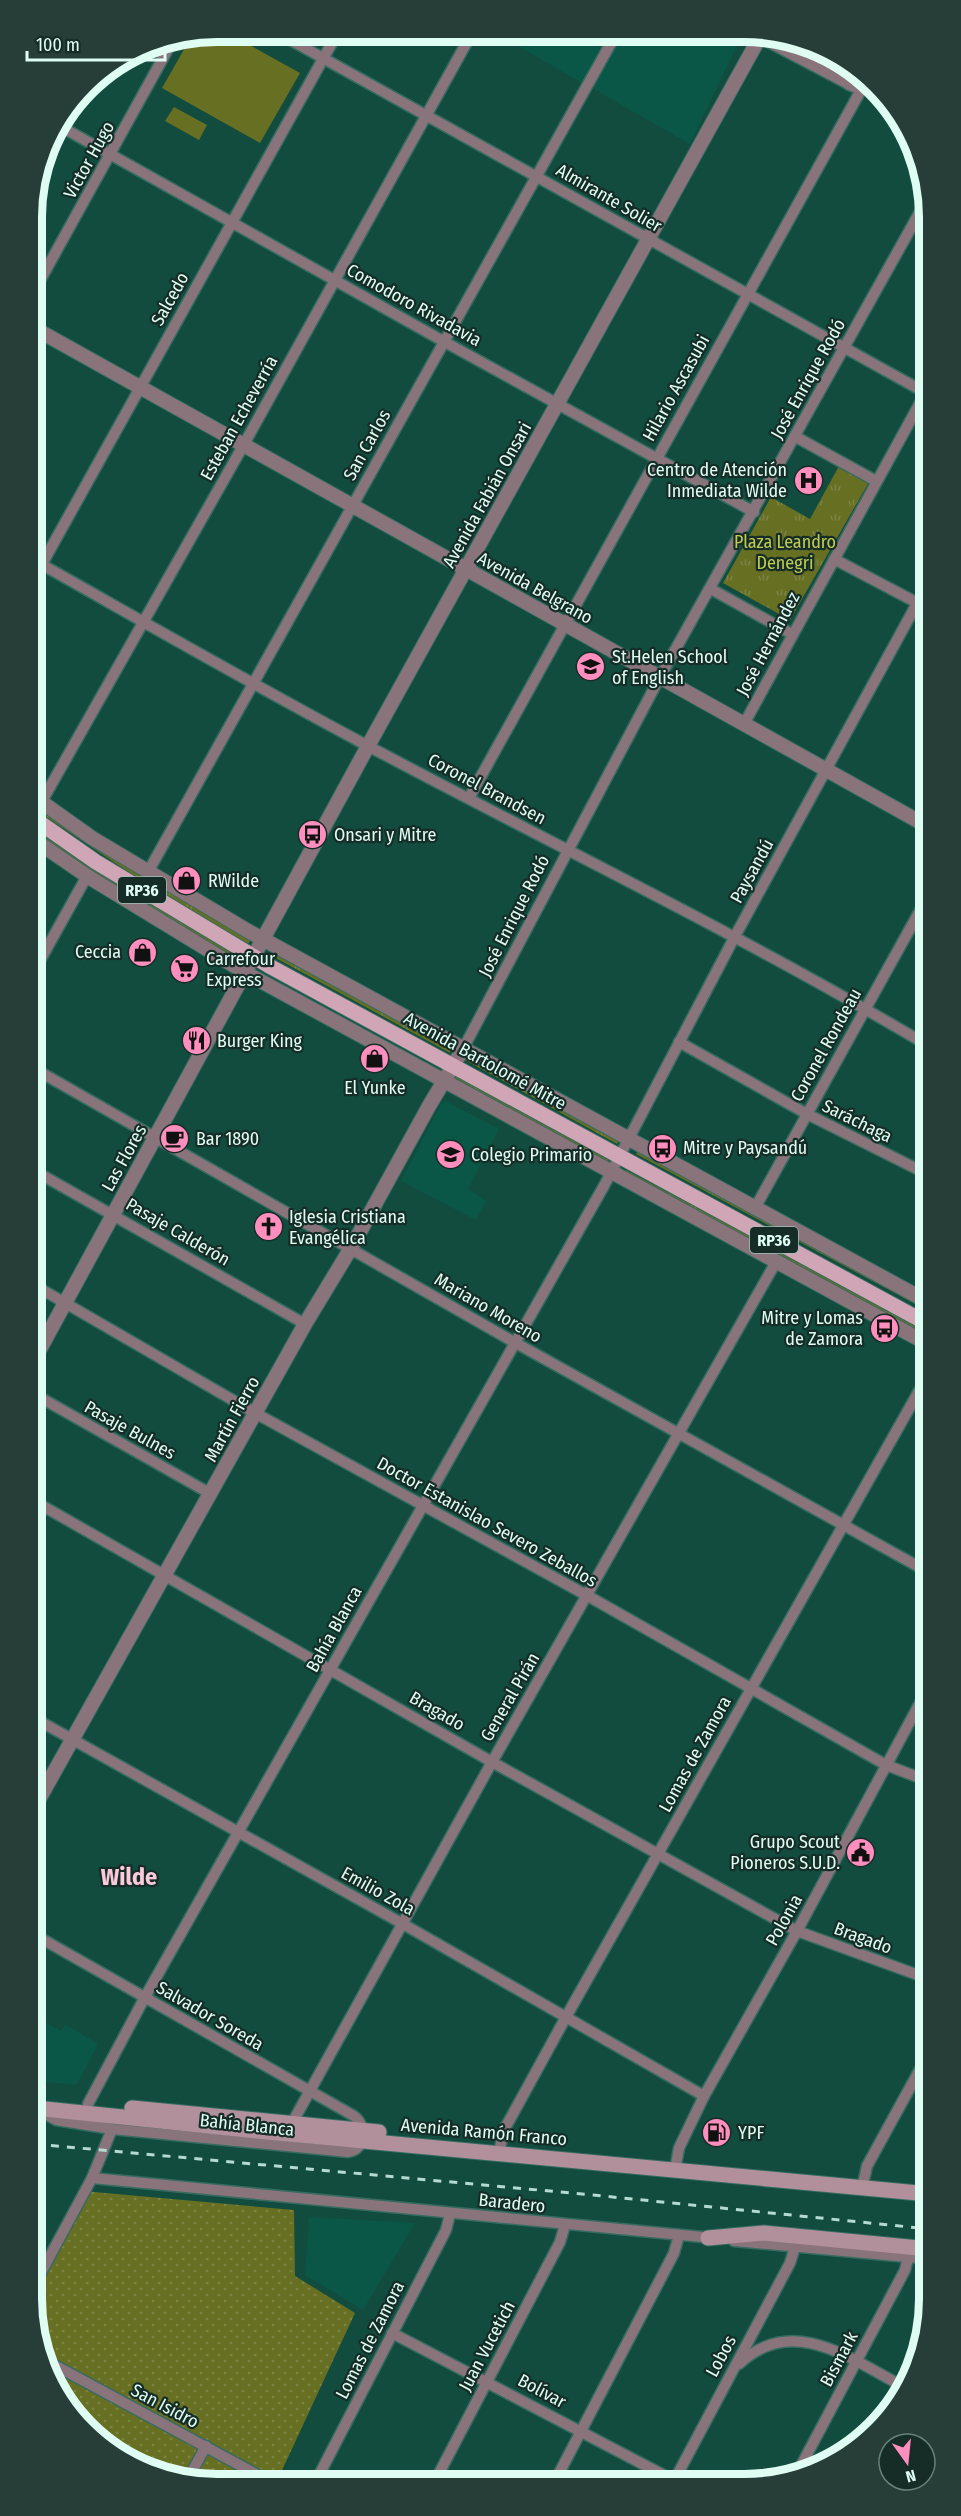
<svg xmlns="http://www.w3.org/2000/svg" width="961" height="2516" font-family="'Fira Sans Condensed',sans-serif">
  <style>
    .built { fill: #0a5747 }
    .grass { fill: url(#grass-dots) }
    .park { fill: url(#park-tufts) }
    .pitch { fill: #676f23 }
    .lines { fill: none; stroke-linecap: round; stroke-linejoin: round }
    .minor-casing { stroke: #366c60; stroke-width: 13 }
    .tertiary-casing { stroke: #366c60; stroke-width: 16 }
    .secondary-casing { stroke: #366c60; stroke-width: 17 }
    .primary-casing { stroke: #366c60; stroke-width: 17 }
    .minor { stroke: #8a747c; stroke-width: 10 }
    .tertiary { stroke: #8a747c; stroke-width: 14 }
    .secondary { stroke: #b1909c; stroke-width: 15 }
    .primary { stroke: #d0a5b5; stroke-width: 15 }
    .rail { stroke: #b6d9d0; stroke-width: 3; stroke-dasharray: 8 8; stroke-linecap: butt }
    .labels { text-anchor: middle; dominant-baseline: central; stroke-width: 4.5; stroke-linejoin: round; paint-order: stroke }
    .shield { fill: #162d27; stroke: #a3bfb6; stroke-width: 1.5 }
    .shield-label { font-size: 16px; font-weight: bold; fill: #e0fdf4 }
    .street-label { font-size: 18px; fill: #e0fdf4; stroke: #162d27 }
    .poi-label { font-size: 18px; fill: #e0fdf4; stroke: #162d27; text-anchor: start }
    .park-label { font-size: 18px; fill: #c0cc50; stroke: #162d27 }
    .district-label { font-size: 24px; font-weight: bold; fill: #fbcadc; stroke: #162d27 }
    .rim { fill: none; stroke: #e0fdf4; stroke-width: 8 }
  </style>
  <defs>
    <pattern id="grass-dots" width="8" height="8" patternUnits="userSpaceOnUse" patternTransform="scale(1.5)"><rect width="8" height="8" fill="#676f23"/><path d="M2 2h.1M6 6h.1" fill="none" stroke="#7c8444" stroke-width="1.8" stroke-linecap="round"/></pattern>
    <pattern id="park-tufts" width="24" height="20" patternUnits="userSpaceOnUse" patternTransform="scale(1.5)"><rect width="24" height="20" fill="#676f23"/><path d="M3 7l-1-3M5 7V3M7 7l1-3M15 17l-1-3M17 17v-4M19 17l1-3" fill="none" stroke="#7c8444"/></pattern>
  </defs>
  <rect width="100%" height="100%" fill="#114c3f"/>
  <g class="built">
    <path d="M495,33L742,35L690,144Z"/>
    <path d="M446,1101L499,1129L468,1189L486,1201L476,1220L401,1181L441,1104Z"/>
    <path d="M35,2017L62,2031L65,2024L98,2044L77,2085L35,2081Z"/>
    <path d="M309,2217L415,2223L363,2310L305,2275Z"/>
  </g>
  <path class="grass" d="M83,2191L294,2210L295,2276L355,2313L277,2481H181L135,2465L86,2430L56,2391L35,2335V2289Z"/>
  <g class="park">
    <path d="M777,35L826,51L850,68L847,78L775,39Z"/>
    <path d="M839,466L869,482L790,620L723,583L771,497L810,519Z"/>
    <path d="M47,813L251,940L248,944L139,879L45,816Z"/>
    <path d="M34,830L241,959L238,964L91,873L33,833Z"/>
    <path d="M273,952L451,1050L450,1053L272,956Z"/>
    <path d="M466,1057L619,1140L617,1144L465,1060Z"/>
    <path d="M456,1076L609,1160L607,1164L453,1080Z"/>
    <path d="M638,1151L928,1307V1311L636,1154Z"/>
    <path d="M626,1170L928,1331V1336L625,1174Z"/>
  </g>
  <g class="pitch">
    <path d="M217,32H226L300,73L260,143L162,88L191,37Z"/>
    <path d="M174,107L207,125L199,140L165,121Z"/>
  </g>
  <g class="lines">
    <defs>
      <g id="minor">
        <path d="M276,32L926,393"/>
        <path d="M755,35L854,87L878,90"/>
        <path d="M849,85L854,71"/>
        <path d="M58,125L443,341L754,512"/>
        <path d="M32,295L173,40"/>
        <path d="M796,437L876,481"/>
        <path d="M32,559C144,622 255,686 368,746C554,845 745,937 927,1045"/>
        <path d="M834,559L927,608"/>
        <path d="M32,582L338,32"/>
        <path d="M711,589L792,634"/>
        <path d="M744,724L926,392"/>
        <path d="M469,798L861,90"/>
        <path d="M33,817L243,446L472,33"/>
        <path d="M148,872L616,34"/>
        <path d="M33,973L87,876"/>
        <path d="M679,1042L807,1114L927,1174"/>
        <path d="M463,1049L660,677L926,201"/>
        <path d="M33,1068L514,1342L928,1572"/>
        <path d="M33,1170L305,1324"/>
        <path d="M755,1208L927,898"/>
        <path d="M34,1285L255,1413L588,1596L886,1765L928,1781"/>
        <path d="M34,1394L211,1494"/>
        <path d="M34,1501L492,1762L797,1931L929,1979"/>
        <path d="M34,1718L403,1924L704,2096"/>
        <path d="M35,1935L354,2116C367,2125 366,2150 348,2152L112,2129L56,2120L39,2110"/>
        <path d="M88,2104L145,1997L605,1184L734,938L926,587"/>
        <path d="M268,2143L286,2134L492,1762L776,1262"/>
        <path d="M499,2152L504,2130L566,2017L928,1375"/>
        <path d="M675,2170L679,2148L704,2096L797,1931L928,1688"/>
        <path d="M92,2178L713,2238"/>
        <path d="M862,2189L867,2166L929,2053"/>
        <path d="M734,2241L929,2259"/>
        <path d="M35,2284L92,2178L112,2129"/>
        <path d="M392,2333L675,2481"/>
        <path d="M45,2360L269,2481"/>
        <path d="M739,2364C793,2313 852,2360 904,2387"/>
        <path d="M796,2475L905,2270L908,2258"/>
        <path d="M187,2481L206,2446"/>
        <path d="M316,2481L446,2230L450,2214"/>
        <path d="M435,2481L560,2242L565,2225"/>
        <path d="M555,2481L674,2253L679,2235"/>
        <path d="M674,2481L790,2263L795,2247"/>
      </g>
      <g id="tertiary">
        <path d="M32,327L927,826"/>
        <path d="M33,796L92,838L248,931L928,1302"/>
        <path d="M33,839L87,876L246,973L928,1344"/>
        <path d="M34,1360L368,746L761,35"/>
        <path d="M34,1808L305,1324L351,1248L429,1106L463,1049"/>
      </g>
      <g id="secondary">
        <path d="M35,2108L257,2131L929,2194"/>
        <path d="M132,2108L379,2132"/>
        <path d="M708,2238L764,2233L929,2249"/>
      </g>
      <path id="primary" d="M33,818L96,862L271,967L928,1324"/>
    </defs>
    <use href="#minor" class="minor-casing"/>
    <use href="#tertiary" class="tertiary-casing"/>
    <use href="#secondary" class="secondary-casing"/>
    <use href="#primary" class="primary-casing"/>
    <use href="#minor" class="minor"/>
    <use href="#tertiary" class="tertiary"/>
    <use href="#secondary" class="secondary"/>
    <use href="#primary" class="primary"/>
    <path class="rail" d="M35,2144L593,2195L929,2229"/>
  </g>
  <defs>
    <symbol id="hospital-disc" viewBox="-11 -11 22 22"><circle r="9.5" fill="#fe8ebd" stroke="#162d27"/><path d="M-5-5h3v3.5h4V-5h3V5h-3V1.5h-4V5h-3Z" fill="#111"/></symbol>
    <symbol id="school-disc" viewBox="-11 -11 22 22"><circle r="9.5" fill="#fe8ebd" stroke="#162d27"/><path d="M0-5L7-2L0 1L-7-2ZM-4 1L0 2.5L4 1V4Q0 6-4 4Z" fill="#111"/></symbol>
    <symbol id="bus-disc" viewBox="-11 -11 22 22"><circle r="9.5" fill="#fe8ebd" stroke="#162d27"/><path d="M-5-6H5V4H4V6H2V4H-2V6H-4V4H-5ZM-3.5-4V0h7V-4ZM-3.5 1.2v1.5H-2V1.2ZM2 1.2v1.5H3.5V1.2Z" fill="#111"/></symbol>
    <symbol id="shop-disc" viewBox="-11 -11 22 22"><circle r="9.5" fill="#fe8ebd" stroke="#162d27"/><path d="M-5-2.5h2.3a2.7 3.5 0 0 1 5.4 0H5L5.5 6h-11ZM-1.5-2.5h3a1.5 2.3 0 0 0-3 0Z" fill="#111"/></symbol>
    <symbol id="supermarket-disc" viewBox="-11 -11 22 22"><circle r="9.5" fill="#fe8ebd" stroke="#162d27"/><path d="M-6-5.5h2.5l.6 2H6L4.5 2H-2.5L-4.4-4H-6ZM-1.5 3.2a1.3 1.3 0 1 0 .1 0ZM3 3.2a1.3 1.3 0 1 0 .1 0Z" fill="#111"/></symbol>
    <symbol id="restaurant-disc" viewBox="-11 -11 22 22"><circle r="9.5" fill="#fe8ebd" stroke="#162d27"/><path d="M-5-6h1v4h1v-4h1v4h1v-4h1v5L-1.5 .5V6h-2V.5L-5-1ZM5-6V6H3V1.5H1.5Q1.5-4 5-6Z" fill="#111"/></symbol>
    <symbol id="cafe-disc" viewBox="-11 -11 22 22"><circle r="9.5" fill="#fe8ebd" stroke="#162d27"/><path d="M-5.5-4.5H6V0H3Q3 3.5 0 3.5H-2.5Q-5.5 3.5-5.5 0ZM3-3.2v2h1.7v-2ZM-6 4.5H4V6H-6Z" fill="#111"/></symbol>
    <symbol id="church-disc" viewBox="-11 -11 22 22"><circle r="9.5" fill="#fe8ebd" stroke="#162d27"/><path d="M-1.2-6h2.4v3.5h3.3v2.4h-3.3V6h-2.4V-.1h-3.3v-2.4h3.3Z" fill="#111"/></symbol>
    <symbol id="civic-disc" viewBox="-11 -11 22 22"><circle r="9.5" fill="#fe8ebd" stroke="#162d27"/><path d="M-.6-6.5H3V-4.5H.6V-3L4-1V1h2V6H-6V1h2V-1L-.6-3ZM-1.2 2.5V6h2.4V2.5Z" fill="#111"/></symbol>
    <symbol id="fuel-disc" viewBox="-11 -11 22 22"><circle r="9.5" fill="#fe8ebd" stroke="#162d27"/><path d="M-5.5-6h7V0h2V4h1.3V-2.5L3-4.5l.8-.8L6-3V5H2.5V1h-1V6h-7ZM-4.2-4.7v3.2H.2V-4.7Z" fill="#111"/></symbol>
  </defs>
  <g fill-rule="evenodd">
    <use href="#hospital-disc" x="792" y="464" width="33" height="33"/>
    <use href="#school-disc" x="574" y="650" width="33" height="33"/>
    <use href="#bus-disc" x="296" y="818" width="33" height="33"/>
    <use href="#shop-disc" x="170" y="864" width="33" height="33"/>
    <use href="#shop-disc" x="126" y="936" width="33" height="33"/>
    <use href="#supermarket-disc" x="168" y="952" width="33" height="33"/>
    <use href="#restaurant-disc" x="180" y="1024" width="33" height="33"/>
    <use href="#shop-disc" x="358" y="1042" width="33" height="33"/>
    <use href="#cafe-disc" x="158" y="1122" width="33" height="33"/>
    <use href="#bus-disc" x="646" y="1132" width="33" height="33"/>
    <use href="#school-disc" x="434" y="1138" width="33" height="33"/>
    <use href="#church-disc" x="252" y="1210" width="33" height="33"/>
    <use href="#bus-disc" x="868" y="1312" width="33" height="33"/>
    <use href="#civic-disc" x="844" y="1836" width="33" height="33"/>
    <use href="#fuel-disc" x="700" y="2116" width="33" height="33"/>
  </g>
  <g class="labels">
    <g class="shield">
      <rect x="118" y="877" width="48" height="26" rx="4.5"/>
      <rect x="750" y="1227" width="48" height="26" rx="4.5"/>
    </g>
    <g class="shield-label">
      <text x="142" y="890">RP36</text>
      <text x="774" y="1240">RP36</text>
    </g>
    <g class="street-label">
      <text transform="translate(89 160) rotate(-61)">Victor Hugo</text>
      <text transform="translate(609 198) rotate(30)">Almirante Solier</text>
      <text transform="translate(170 299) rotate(-61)">Salcedo</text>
      <text transform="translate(414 305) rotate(29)">Comodoro Rivadavia</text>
      <text transform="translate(808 379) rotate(-61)">José Enrique Rodó</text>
      <text transform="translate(676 388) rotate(-61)">Hilario Ascasubi</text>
      <text transform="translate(239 418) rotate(-61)">Esteban Echeverría</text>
      <text transform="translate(367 445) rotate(-61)">San Carlos</text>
      <text transform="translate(487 495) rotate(-61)">Avenida Fabián Onsari</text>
      <text transform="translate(535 588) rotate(29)">Avenida Belgrano</text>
      <text transform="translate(768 644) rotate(-62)">José Hernández</text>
      <text transform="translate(487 789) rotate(28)">Coronel Brandsen</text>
      <text transform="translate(752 871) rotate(-61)">Paysandú</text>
      <text transform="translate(514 916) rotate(-63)">José Enrique Rodó</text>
      <text transform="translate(826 1045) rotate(-61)">Coronel Rondeau</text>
      <text transform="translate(485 1061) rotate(29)">Avenida Bartolomé Mitre</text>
      <text transform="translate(857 1121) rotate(26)">Saráchaga</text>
      <text transform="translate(124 1158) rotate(-61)">Las Flores</text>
      <text transform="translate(178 1232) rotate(30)">Pasaje Calderón</text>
      <text transform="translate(488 1308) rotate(30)">Mariano Moreno</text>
      <text transform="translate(232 1419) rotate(-61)">Martín Fierro</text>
      <text transform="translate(130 1430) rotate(29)">Pasaje Bulnes</text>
      <text transform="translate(487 1522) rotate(29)">Doctor Estanislao Severo Zeballos</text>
      <text transform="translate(334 1629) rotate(-61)">Bahía Blanca</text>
      <text transform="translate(510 1697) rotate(-60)">General Pirán</text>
      <text transform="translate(437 1711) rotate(30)">Bragado</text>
      <text transform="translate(695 1754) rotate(-61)">Lomas de Zamora</text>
      <text transform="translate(378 1891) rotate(29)">Emilio Zola</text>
      <text transform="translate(784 1920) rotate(-61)">Polonia</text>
      <text transform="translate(863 1938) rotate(20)">Bragado</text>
      <text transform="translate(210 2016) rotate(30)">Salvador Soreda</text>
      <text transform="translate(247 2125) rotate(6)">Bahía Blanca</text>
      <text transform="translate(484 2132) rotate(5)">Avenida Ramón Franco</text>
      <text transform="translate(512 2203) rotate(6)">Baradero</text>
      <text transform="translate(370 2340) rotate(-63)">Lomas de Zamora</text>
      <text transform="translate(487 2346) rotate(-62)">Juan Vucetich</text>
      <text transform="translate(721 2356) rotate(-62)">Lobos</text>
      <text transform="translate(839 2359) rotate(-62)">Bismark</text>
      <text transform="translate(542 2391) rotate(28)">Bolívar</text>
      <text transform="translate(165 2406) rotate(28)">San Isidro</text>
    </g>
    <g class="poi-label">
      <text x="787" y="470" text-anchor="end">Centro de Atención<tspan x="787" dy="21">Inmediata Wilde</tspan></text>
      <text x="612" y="657">St.Helen School<tspan x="612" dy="21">of English</tspan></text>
      <text x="334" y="835">Onsari y Mitre</text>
      <text x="208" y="881">RWilde</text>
      <text x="121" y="952" text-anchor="end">Ceccia</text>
      <text x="206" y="959">Carrefour<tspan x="206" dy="21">Express</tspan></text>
      <text x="217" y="1041">Burger King</text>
      <text x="375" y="1088" text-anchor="middle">El Yunke</text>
      <text x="196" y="1139">Bar 1890</text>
      <text x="683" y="1148">Mitre y Paysandú</text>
      <text x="471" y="1155">Colegio Primario</text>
      <text x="289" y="1217">Iglesia Cristiana<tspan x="289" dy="21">Evangélica</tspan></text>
      <text x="863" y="1318" text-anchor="end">Mitre y Lomas<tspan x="863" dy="21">de Zamora</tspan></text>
      <text x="840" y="1842" text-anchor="end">Grupo Scout<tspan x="840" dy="21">Pioneros S.U.D.</tspan></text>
      <text x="738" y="2133">YPF</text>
    </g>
    <g class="park-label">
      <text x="785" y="542">Plaza Leandro<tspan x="785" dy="21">Denegri</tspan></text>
    </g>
    <g class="district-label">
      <text x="129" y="1877">Wilde</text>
    </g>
  </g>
  <path d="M0 0H961V2516H0ZM217 42H744A175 175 0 0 1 919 217V2299A175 175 0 0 1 744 2474H217A175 175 0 0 1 42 2299V217A175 175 0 0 1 217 42Z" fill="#263e37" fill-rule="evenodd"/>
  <path class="rim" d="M217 42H744A175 175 0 0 1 919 217V2299A175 175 0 0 1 744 2474H217A175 175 0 0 1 42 2299V217A175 175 0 0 1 217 42Z"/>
  <g transform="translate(907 2462) rotate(165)"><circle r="28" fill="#162d27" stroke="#678079" stroke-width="1.5"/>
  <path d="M0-4.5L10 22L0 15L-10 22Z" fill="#fe8ebd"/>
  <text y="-9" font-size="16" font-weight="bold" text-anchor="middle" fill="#e0fdf4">N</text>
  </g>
  <path d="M27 51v9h138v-9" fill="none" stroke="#e0fdf4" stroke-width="3"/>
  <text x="36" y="51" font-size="18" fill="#e0fdf4" stroke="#162d27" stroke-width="4.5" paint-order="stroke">100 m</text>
</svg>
